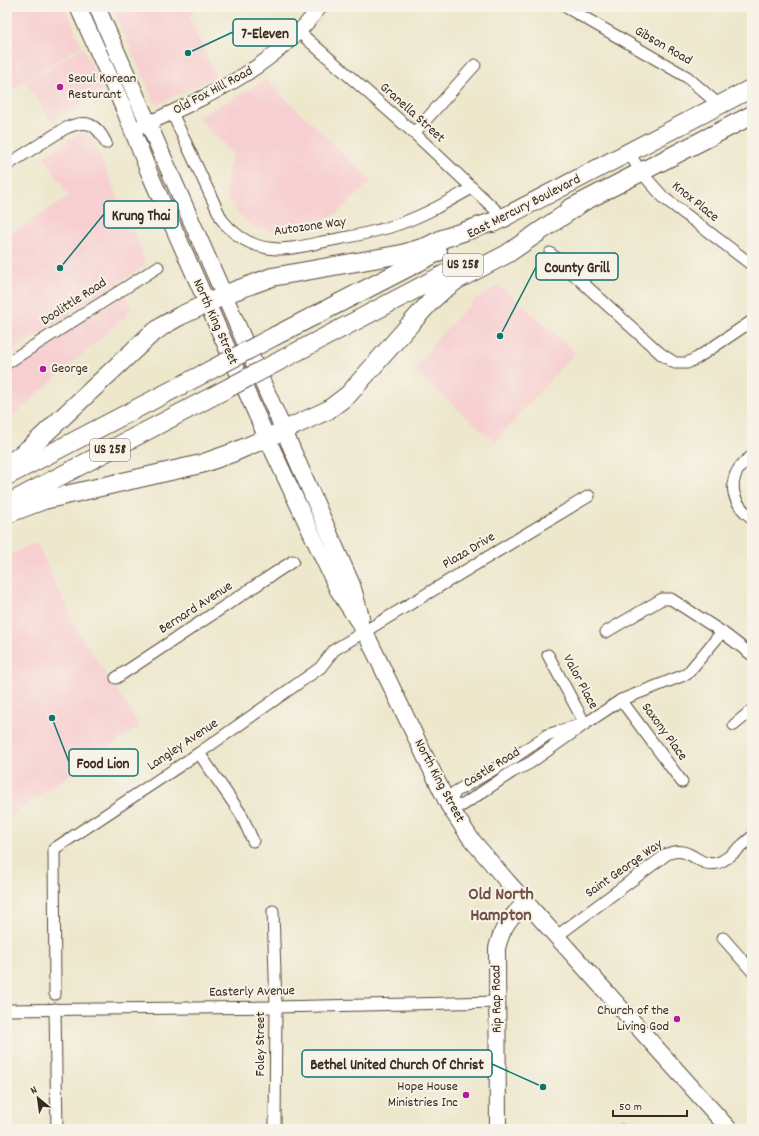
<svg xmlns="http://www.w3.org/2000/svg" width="759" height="1136" font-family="Dekko,sans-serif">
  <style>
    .built { fill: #f7cfd1 }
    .forest { fill: #85b56e; stroke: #607046 }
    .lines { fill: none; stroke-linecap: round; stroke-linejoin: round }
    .minor-casing { stroke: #564638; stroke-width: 13 }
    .tertiary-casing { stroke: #564638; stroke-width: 16 }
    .secondary-casing { stroke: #564638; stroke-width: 18 }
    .primary-casing { stroke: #564638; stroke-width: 20 }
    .minor { stroke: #fff; stroke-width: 11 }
    .tertiary { stroke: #fff; stroke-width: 14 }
    .secondary { stroke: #fff; stroke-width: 16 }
    .primary { stroke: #fff; stroke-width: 18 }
    .primary-bridge-casing { stroke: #564638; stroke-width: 20; stroke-linecap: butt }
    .primary-bridge { stroke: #fff; stroke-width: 18 }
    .poi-dot { fill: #b5179e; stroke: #f7f3e8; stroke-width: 1.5 }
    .labels { text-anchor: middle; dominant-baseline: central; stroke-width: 4; stroke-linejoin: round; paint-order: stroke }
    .shield { fill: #f7f3e8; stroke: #73665b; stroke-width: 1 }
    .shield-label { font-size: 13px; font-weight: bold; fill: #3b2a1e }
    .street-label { font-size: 14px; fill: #3b2a1e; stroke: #f7f3e8 }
    .poi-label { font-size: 14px; fill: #3b2a1e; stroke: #f7f3e8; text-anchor: start }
    .district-label { font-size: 18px; font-weight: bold; fill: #725147; stroke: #f7f3e8 }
    .leader { fill: none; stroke: #0f766e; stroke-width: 1.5 }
    .callout-dot { fill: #0f766e; stroke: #f7f3e8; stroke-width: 1.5 }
    .callout { fill: #f7f3e8; stroke: #0f766e; stroke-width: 1.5 }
    .callout-label { font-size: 15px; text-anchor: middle; font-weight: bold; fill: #3b2a1e }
  </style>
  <rect width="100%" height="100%" fill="#f7f3e8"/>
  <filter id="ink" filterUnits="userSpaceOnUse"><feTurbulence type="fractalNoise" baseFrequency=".025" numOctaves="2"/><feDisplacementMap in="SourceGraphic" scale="8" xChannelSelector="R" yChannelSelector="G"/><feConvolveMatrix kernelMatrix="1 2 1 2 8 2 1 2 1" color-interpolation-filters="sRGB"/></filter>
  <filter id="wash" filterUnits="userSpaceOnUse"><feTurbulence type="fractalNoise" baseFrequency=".012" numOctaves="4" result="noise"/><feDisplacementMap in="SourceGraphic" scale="16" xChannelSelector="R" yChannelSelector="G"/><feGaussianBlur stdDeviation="0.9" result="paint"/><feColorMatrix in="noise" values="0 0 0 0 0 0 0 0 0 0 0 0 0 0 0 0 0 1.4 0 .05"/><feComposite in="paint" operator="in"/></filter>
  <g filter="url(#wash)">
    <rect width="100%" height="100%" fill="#ede7cc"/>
    <g class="built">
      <path d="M7,7H37L7,26Z"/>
      <path d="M39,7H65L82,45L26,80L7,38V27Z"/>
      <path d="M112,7H197L189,17L216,77L156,105Z"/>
      <path d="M7,41L25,81L7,93Z"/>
      <path d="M83,47L102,90L52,122L26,82Z"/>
      <path d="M266,80L372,181L336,214L303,229L279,232L252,227L237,212L226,193L228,169L233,154L198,118Z"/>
      <path d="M81,132L90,135L141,248L146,265L7,354V236L69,196L44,156Z"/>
      <path d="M499,285L575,352L495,442L414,371L438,338L461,313L478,298Z"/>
      <path d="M125,296L132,307L124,317L7,421V373L81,321Z"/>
      <path d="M36,542L78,631L140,726L7,818V556Z"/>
    </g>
    <path class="forest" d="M623,1119L637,1122L650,1129H615Z"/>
  </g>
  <g filter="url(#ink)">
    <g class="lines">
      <defs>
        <g id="minor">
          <path d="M566,7L687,77L719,105"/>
          <path d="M299,32L414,133L504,218"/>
          <path d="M172,113L222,220C234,235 248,245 268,248C285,251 305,246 322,242C348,237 374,233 399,224C425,215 449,201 472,188"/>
          <path d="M414,133L475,65"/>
          <path d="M629,153L641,172L664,198L752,265"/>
          <path d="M7,165L64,129C85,119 96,122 106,143"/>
          <path d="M550,253L661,354L675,363H687L697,358L752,321"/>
          <path d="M7,363L158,267"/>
          <path d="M752,456C726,474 728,500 752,518"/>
          <path d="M606,632L662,599H671L722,632L752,655"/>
          <path d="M548,655L585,724"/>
          <path d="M116,678L293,561"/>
          <path d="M621,700L682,782"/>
          <path d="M734,725L752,710"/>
          <path d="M199,753L241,814L253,841"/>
          <path d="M449,806L463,805L512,772L530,763L585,724L621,700L687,674L722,632"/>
          <path d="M449,806L455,792L515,757L547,735L576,726"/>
          <path d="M273,911L276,1007L275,1129"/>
          <path d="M557,936L667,854C691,844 697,868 717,863C727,861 743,844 752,837"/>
          <path d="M723,938L752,971"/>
          <path d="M55,994L54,849L199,753L320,668L334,650L589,496"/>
          <path d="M55,1009L57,1129"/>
          <path d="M7,1010L276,1007L498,1002"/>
        </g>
        <path id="tertiary" d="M138,128C208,96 272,70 320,7"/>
        <g id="secondary">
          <path d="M78,7L125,111L148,170L207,303L267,438L338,590L365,632L449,806L471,839L506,880L729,1129"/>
          <path d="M97,7L352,585L361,617"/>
          <path d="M498,1129L497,948C503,925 509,919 526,902"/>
        </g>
        <g id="primary">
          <path d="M569,209L752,115"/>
          <path d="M493,223L752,88"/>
          <path d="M275,336L438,252"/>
          <path d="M285,358L458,267"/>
          <path d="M7,465L18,457L33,445L149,336L164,325L180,316L234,291L272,277L402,254L428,246L442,239L504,218"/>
          <path d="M9,475L203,374"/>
          <path d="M9,503L213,396"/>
          <path d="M7,514L44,500L201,464L232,453L267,438L328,410L348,395L405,330L432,300L442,291L457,280L507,254L580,204"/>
        </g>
      </defs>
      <use href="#minor" class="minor-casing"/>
      <use href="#tertiary" class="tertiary-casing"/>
      <use href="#secondary" class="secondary-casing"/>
      <use href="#primary" class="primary-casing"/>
      <use href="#minor" class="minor"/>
      <use href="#tertiary" class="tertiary"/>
      <use href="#secondary" class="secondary"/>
      <use href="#primary" class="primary"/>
      <defs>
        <g id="primary-bridge">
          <path d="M203,374L275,336"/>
          <path d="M213,396L285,358"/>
        </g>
      </defs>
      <use href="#primary-bridge" class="primary-bridge-casing"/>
      <use href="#primary-bridge" class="primary-bridge"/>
    </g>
  </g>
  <g class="poi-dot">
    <circle cx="60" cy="87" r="4"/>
    <circle cx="43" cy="369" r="4"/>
    <circle cx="677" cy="1019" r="4"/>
    <circle cx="466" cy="1095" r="4"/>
  </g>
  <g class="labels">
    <g class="shield">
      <rect x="443" y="254" width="40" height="22" rx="3"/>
      <rect x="90" y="439" width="40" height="22" rx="3"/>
    </g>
    <g class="shield-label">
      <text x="463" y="265">US 258</text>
      <text x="110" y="450">US 258</text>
    </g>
    <g class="street-label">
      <text transform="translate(663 46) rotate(30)">Gibson Road</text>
      <text transform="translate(213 91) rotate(-28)">Old Fox Hill Road</text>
      <text transform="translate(412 113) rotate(42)">Granella Street</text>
      <text transform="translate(695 202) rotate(39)">Knox Place</text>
      <text transform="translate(524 207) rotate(-27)">East Mercury Boulevard</text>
      <text transform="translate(310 227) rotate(-8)">Autozone Way</text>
      <text transform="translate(74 302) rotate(-33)">Doolittle Road</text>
      <text transform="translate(215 322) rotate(66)">North King Street</text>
      <text transform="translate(469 551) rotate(-31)">Plaza Drive</text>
      <text transform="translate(196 608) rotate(-33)">Bernard Avenue</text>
      <text transform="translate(580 682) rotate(62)">Valor Place</text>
      <text transform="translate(664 732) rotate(54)">Saxony Place</text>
      <text transform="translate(183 745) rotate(-34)">Langley Avenue</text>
      <text transform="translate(492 768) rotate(-32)">Castle Road</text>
      <text transform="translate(439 781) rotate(62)">North King Street</text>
      <text transform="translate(624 869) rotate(-35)">Saint George Way</text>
      <text transform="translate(252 992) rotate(-1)">Easterly Avenue</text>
      <text transform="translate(497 999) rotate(-91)">Rip Rap Road</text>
      <text transform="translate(261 1044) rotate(-90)">Foley Street</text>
    </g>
    <g class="poi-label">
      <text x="68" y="79">Seoul Korean<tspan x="68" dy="16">Resturant</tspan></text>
      <text x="51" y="369">George</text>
      <text x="669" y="1011" text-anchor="end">Church of the<tspan x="669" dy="16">Living God</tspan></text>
      <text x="458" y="1087" text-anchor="end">Hope House<tspan x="458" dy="16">Ministries Inc</tspan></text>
    </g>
    <g class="district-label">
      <text x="501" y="895">Old North<tspan x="501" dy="21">Hampton</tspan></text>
    </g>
  </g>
  <path class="leader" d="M188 53L233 32M60 268L104 214M500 336L536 267M52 718L69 762M543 1087L492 1064"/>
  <g class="callout-dot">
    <circle cx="188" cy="53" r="4"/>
    <circle cx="60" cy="268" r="4"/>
    <circle cx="500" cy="336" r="4"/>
    <circle cx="52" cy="718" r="4"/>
    <circle cx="543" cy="1087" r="4"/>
  </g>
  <g class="callout">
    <rect x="233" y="19" width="64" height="27" rx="4"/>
    <rect x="104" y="201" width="74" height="27" rx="4"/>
    <rect x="536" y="253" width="82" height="27" rx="4"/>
    <rect x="69" y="749" width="69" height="27" rx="4"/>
    <rect x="302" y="1050" width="190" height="27" rx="4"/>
  </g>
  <g class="callout-label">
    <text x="265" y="38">7-Eleven</text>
    <text x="141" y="220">Krung Thai</text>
    <text x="577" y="272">County Grill</text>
    <text x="103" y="768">Food Lion</text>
    <text x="397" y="1069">Bethel United Church Of Christ</text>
  </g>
  <rect width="759" height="1136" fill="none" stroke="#f7f3e8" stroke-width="24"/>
  <g transform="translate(38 1098) rotate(331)" stroke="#f7f3e8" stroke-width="3" paint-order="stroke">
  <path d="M0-3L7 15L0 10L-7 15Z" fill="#3b2a1e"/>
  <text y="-6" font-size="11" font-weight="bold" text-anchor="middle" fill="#3b2a1e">N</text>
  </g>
  <path d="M613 1110v6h74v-6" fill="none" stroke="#3b2a1e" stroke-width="2"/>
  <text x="619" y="1110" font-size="12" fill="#3b2a1e" stroke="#f7f3e8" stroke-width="3" paint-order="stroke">50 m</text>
</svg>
